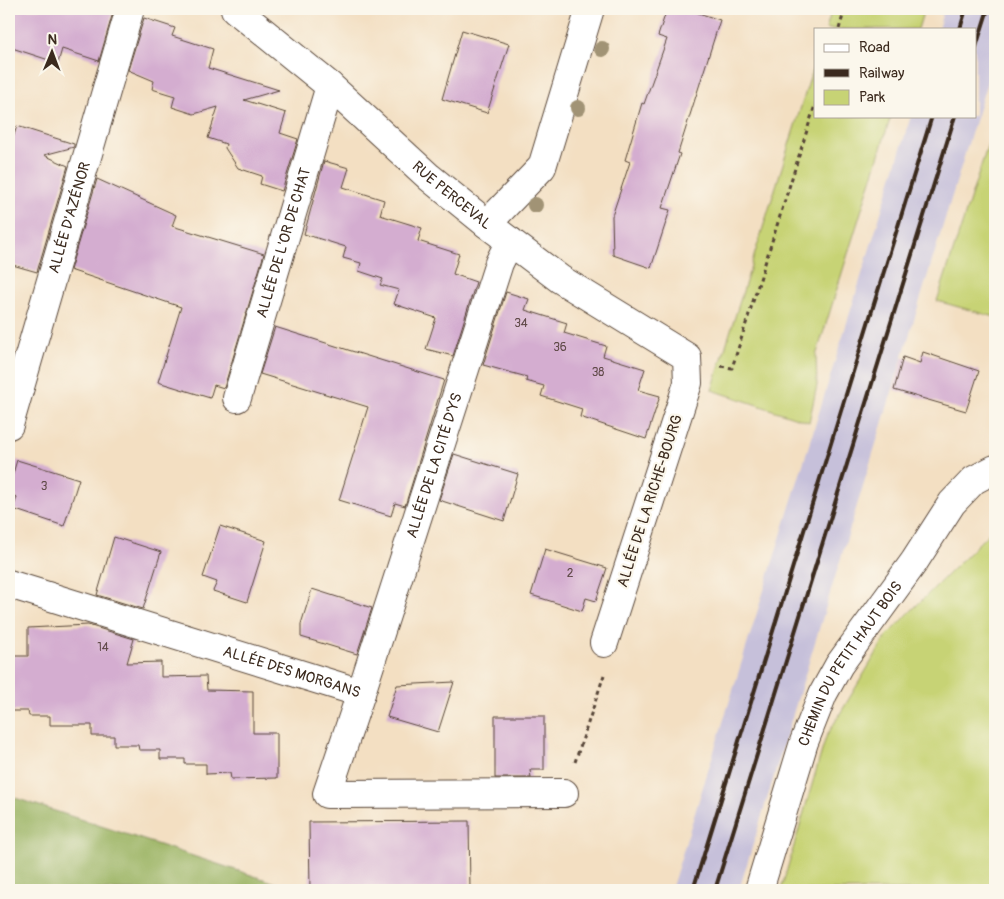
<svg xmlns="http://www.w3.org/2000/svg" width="1004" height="899" font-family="Pangolin,sans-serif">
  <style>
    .industrial { fill: #c6c0da }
    .green { fill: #c7d375; stroke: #817e4a }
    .forest { fill: #9db566; stroke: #6c7042 }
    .building { fill: #d4add0 }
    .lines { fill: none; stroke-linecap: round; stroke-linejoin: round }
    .street-casing { stroke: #574537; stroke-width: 30 }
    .path { stroke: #574537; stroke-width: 3; stroke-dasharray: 4 4; stroke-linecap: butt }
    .street { stroke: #fff; stroke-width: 28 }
    .rail { stroke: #3b2a1e; stroke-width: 4 }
    .tree { fill: #a19374 }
    .labels { text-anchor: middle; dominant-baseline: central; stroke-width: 4.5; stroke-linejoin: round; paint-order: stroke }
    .number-label { font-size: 12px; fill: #614b4a }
    .street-label { font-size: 15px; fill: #3b2a1e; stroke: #fbf7ec }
  </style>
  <rect width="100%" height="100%" fill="#fbf7ec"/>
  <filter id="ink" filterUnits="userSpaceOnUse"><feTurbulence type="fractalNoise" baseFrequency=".02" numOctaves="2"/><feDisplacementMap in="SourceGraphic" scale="10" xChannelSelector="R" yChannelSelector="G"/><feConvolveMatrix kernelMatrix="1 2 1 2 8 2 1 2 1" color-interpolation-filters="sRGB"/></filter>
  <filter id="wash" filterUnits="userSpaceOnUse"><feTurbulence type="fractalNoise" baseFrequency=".0096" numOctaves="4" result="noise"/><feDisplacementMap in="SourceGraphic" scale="20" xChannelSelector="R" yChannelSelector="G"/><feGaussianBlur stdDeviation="1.12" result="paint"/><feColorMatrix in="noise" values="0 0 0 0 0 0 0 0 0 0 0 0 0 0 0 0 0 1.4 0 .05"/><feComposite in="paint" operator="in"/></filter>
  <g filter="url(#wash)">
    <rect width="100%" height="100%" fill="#f3dfc2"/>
    <path class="industrial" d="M944,9H995V56L739,890H671L911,116H975V29H938Z"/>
    <g class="green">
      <path d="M832,9H924L918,29H826Z"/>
      <path d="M815,62V116H891L816,356L817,385L809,422L712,390Z"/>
      <path d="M995,123V317L937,301Z"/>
      <path d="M995,527V890H781L826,737L888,634Z"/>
    </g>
    <path class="forest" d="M9,796L294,889V890H9Z"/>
    <g id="blocks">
      <g class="building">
        <path d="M9,9H114L99,61L62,49L58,63L9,47Z"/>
        <path d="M667,9H686L720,20L678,153L680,154L662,208L670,210L651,268L613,255L612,216L630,162L625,160L642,103L644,104L667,39L658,36Z"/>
        <path d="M144,18L175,28L172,36L213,49L208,68L279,90L244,100L286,113L280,133L298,139L282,191L260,184L262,176L238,168L225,148L226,144L208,138L218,107L194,114L172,107L175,96L152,89L154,81L128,70Z"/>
        <path d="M462,30L509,44L487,113L442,99Z"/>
        <path d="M17,126L74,144V147L44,155L68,166L37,272L9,264V140L12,141Z"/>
        <path d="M324,161L349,168L343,187L384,200L380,215L422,228L418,241L459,254L453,274L476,282L453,356L426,349L436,318L394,304L399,290L380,285L383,279L359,271L361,263L343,258L346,247L304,234Z"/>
        <path d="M97,179L176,215L172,226L264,254L224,388L214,385L210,398L158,382L181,307L70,270Z"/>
        <path d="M506,292L529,299L525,310L567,323L564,333L606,346L603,356L645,369L638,390L660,396L646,439L580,417L582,409L541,396L544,386L526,381L527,377L483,365Z"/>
        <path d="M275,327L444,380L405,506L395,503L391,516L339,500L368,407L260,374Z"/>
        <path d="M923,352L979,371L966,411L894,390L903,357L920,363Z"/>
        <path d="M454,454L518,474L504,521L439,500Z"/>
        <path d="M17,460L79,479L64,526L13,509L17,497L9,494V487Z"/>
        <path d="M220,526L266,541L247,602L213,591L217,582L203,577Z"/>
        <path d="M114,537L161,552L143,609L97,595Z"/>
        <path d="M545,549L607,568L596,601L586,598L582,611L531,595Z"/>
        <path d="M312,589L372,608L357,654L301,637V624Z"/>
        <path d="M88,625L134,639L127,663L161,662V677L206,676L207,690L253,691V733H277V778L231,779L230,773L206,774V764H185V759H160V750H139L138,745H114V736H92V725H50V716H29L28,711H9V656H28V628Z"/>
        <path d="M454,682L438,732L387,717L397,685Z"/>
        <path d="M495,716H544V770H530L531,778H495Z"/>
        <path d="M469,821L470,890H310L309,822Z"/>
      </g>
    </g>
  </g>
  <g filter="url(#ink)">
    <use href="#blocks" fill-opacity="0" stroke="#574537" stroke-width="1"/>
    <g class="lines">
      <defs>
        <g id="street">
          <path id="s1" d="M235,9L330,86L429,177L487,224L560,279L687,357L688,383L604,643"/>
          <path d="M487,224L542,167L590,9"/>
          <path id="s2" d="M237,398L330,86"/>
          <path id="s3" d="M9,425L130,9"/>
          <path id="s4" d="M9,584L361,693L327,794L564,793"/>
          <path id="s5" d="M361,693L499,263L510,241"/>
          <path id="s6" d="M759,890L804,742L823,694L839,665L914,562L952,503L974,480L995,469"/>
        </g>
      </defs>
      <use href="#street" class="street-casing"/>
      <g class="path">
        <path d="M839,29L845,9"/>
        <path d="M721,366L732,368L815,105"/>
        <path d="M575,762L604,675"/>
      </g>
      <use href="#street" class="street"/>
      <g class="rail">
        <path d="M960,29L966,9"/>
        <path d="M975,50L988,9"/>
        <path d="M693,890L932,116"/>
        <path d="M715,890L955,116"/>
      </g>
    </g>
    <g class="tree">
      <circle cx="602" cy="49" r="8"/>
      <circle cx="578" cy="108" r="8"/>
      <circle cx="535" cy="205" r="8"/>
    </g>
  </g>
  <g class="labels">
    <g class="number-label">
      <text x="521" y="323">34</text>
      <text x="560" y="347">36</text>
      <text x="598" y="372">38</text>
      <text x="44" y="486">3</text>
      <text x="570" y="573">2</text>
      <text x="103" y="647">14</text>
    </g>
    <g class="street-label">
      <text stroke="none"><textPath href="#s1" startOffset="286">RUE PERCEVAL</textPath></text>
      <text stroke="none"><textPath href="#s3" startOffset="216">ALLÉE D'AZÉNOR</textPath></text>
      <text stroke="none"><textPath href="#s2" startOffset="162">ALLÉE DE L'OR DE CHAT</textPath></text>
      <text stroke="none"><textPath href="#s5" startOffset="239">ALLÉE DE LA CITÉ D'YS</textPath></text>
      <text transform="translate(650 501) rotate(-72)">ALLÉE DE LA RICHE-BOURG</text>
      <text stroke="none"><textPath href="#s6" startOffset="246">CHEMIN DU PETIT HAUT BOIS</textPath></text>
      <text stroke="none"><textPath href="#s4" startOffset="296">ALLÉE DES MORGANS</textPath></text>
    </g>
  </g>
  <rect width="1004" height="899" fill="none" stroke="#fbf7ec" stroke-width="30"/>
  <rect x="814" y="28" width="162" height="90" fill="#fbf7ec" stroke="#aea59a"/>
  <rect x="824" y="44" width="25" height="8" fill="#ffffff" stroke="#aea59a"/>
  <text x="859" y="52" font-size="15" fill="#3b2a1e">Road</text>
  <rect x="824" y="69" width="25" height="8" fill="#3b2a1e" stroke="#aea59a"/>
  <text x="859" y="78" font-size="15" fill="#3b2a1e">Railway</text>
  <rect x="824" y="90" width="25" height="15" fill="#c7d375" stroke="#aea59a"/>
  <text x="859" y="102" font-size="15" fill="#3b2a1e">Park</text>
  <g transform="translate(52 52) rotate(1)" stroke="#fbf7ec" stroke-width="4" paint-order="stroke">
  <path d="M0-4L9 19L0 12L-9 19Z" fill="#3b2a1e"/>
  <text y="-8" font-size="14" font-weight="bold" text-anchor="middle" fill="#3b2a1e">N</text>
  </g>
</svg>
